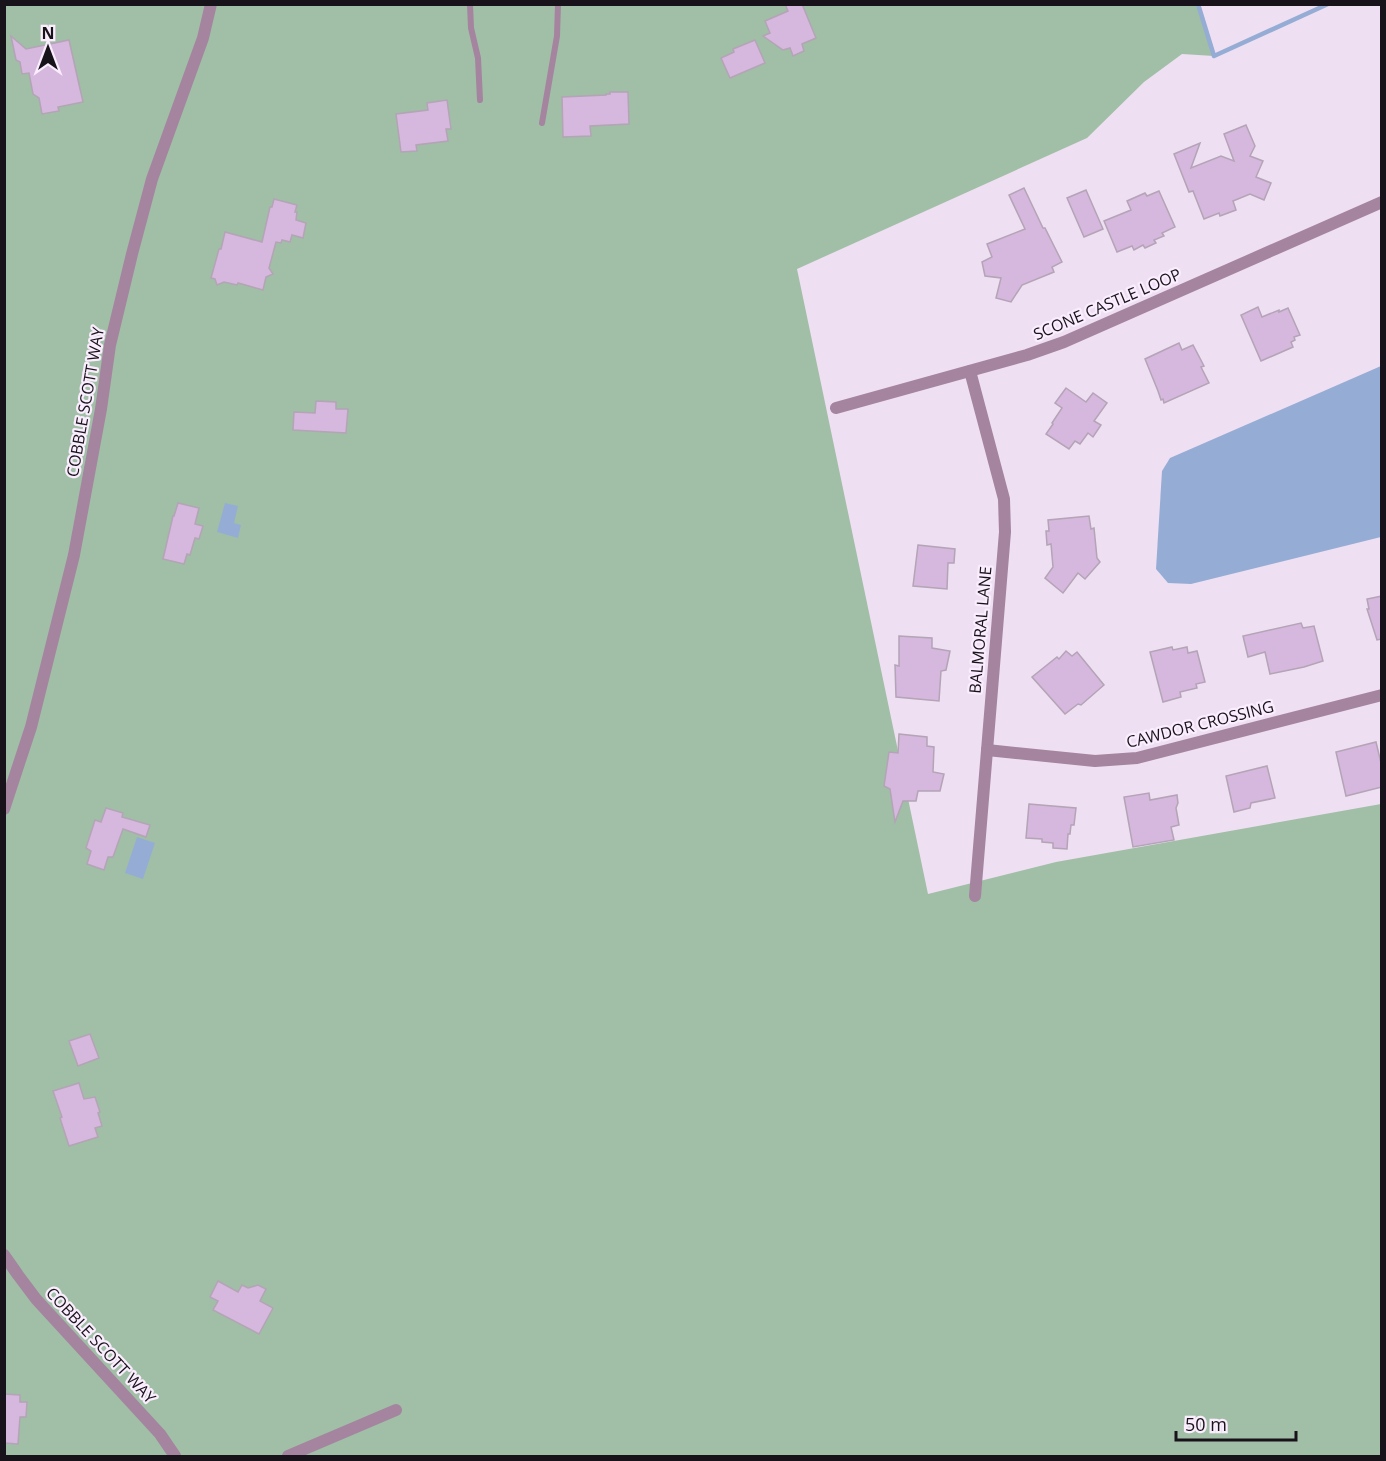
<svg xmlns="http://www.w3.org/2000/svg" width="1386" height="1461" font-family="'Open Sans',sans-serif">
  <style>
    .green { fill: #a0bfa6 }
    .water { fill: #95add4 }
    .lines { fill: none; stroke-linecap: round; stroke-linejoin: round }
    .stream { stroke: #95add4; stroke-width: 4.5 }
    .building { fill: #d6b7dd; stroke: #b3a4b6; stroke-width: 1.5 }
    .service { stroke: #a584a0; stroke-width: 6 }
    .minor { stroke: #a584a0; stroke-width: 12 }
    .labels { text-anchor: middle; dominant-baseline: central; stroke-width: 4.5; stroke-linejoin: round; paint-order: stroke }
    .street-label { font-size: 16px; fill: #18131a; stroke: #faedfd }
  </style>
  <rect width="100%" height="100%" fill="#efdff2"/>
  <path class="green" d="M5,5H1198L1214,56L1182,54L1144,82L1087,138L797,269L928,894L1056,862L1381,804V1456H5Z"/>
  <g class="water">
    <path d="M1381,366V537L1191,584L1168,583L1156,569L1162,471L1170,458Z"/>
    <path d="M225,503L238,506L234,523L241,525L238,538L217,532Z"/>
    <path d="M137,837L155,843L143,879L125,873Z"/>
  </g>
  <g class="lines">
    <path class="stream" d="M1198,4L1214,56L1328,4"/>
  </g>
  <g class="building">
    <path d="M785,4H802L816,38L802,44L804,51L793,56L790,48L783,50L763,36L770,33L765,21L788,11Z"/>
    <path d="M11,36L26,49L69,40L83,102L58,107L59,111L42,114L39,98L33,94L29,73L22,74L20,62L16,60Z"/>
    <path d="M755,40L765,63L730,78L721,58L734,52L733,49Z"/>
    <path d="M610,92H628L629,124L590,126L591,136L563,137L562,97L606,95V94H610Z"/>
    <path d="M447,100L451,129H446L448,141L416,145L417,151L401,152L396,114L428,110L427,103Z"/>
    <path d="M1246,125L1255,146L1250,156L1263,161L1256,177L1271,183L1264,200L1250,194L1233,201L1236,210L1220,216L1219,213L1204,219L1193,191L1189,192L1174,154L1200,143L1191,168L1221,156L1234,161L1224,134Z"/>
    <path d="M1024,188L1043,228H1045L1062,262L1052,267L1054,272L1022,285L1011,302L996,298L1001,278L985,276L982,262L992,257L987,244L1025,229L1009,195Z"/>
    <path d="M1086,190L1103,229L1084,237L1067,198Z"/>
    <path d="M1159,191L1175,227L1162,233L1164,236L1154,240L1156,243L1145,248L1143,245L1134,250L1132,246L1117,252L1104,221L1131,210L1127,201L1145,193L1147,196Z"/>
    <path d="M274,199L297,205L295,212H297L296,220L306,223L303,238L292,235L290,242L282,240L281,243L276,242L269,268L273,274L266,277L263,290L238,283L237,285L224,282L217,285L215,279L211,278L219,249H221L225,232L262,242L270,207H272Z"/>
    <path d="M1258,307L1262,317L1279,310V312L1288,308L1300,335L1294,337L1295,340L1291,342L1293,347L1261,361L1241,315Z"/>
    <path d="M1179,343L1182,350L1193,345L1204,366L1201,367L1209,383L1164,403L1163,399L1161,400L1158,391L1145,359Z"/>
    <path d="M1066,388L1086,402L1093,393L1107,403L1094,421L1101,425L1093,437L1088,433L1080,444L1075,441L1069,449L1046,434L1053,424L1052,423L1062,408L1055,403Z"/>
    <path d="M316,401L336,402V409H348L346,433L293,430L294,412L315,413Z"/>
    <path d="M178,503L199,508L195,524L203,526L199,539L195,538L190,555L187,554L184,564L163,559L173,516H174Z"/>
    <path d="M1089,516L1091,529L1094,528L1097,558L1100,562L1085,579L1078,573L1063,593L1045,578L1053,567L1051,544L1047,545L1046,531H1049L1048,520Z"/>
    <path d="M918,545L955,549L954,563H948L947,589L913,586Z"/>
    <path d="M1382,596V639L1377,640L1367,609H1369L1367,599Z"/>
    <path d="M1301,623L1303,628L1314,626L1323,661L1304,667L1270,674L1265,652L1248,657L1243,636Z"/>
    <path d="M899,636L932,638V648L950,651L946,670L941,671L939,701L896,697L895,665L899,666Z"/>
    <path d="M1172,647L1173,650L1187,647L1188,653L1197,651L1205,682L1196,684L1197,688L1180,692L1181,697L1163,702L1150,652Z"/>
    <path d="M1066,651L1072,656L1077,652L1104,685L1081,705L1078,704L1065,714L1032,677L1057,657L1059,659Z"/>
    <path d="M899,734L927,737V746L934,747L933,772L944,774L940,791H918L916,801H903L895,822L890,789L884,786L889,752L898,753Z"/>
    <path d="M1376,742L1382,767V787L1346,796L1336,752Z"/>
    <path d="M1267,766L1275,798L1251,803L1250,808L1234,812L1226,776Z"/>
    <path d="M1149,793L1150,800L1177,795L1178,803L1176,808L1179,825L1171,827L1174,840L1133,847L1124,797Z"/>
    <path d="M1029,804L1076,808L1074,825H1071L1070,834H1068L1067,849L1053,848V843L1042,842V839L1026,838Z"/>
    <path d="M106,808L123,813L122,817L150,825L146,837L123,829L113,857H108L104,870L87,864L91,851L86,848L95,820L101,822Z"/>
    <path d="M90,1034L99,1058L78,1066L69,1041Z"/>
    <path d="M79,1083L84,1099L95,1097L100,1112L98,1113L102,1126L95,1128L98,1137L69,1146L60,1118L62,1117L53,1091Z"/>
    <path d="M218,1281L238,1292L242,1285L248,1288L258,1285L266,1289L260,1301L273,1308L259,1334L213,1310L218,1301L210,1297Z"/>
    <path d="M4,1394L20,1395V1402H27L26,1417H20L18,1444L4,1443Z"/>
  </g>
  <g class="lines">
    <g class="service">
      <path d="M470,4L471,28L478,58L480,100"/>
      <path d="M542,123L557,36L558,4"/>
    </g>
    <g class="minor">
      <path d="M970,371L1004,499L1005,532L975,896"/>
      <path d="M836,408L1027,355L1064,342L1382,202"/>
      <path d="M987,750L1095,761L1137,758L1382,695"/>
      <path d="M4,809L31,727L74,555L101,409L110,345L132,254L152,179L203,38L211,4"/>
      <path d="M4,1255L18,1275L36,1299L160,1434L175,1456"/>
      <path d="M288,1456L396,1410"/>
    </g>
  </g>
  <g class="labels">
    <g class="street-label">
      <text transform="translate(1107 304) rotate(-23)">SCONE CASTLE LOOP</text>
      <text transform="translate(85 402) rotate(-80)">COBBLE SCOTT WAY</text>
      <text transform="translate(980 630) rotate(-85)">BALMORAL LANE</text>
      <text transform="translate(1200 724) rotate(-14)">CAWDOR CROSSING</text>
      <text transform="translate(101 1345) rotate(47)">COBBLE SCOTT WAY</text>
    </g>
  </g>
  <rect width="1386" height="1461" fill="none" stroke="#18131a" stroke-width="12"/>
  <g transform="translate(48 48)" stroke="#faedfd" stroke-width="4.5" paint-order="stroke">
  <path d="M0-4.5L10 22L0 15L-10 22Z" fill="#18131a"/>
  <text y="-9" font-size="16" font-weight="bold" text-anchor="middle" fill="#18131a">N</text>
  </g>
  <path d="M1176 1431v9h120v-9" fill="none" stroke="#18131a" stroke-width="3"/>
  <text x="1185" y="1431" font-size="18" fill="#18131a" stroke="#faedfd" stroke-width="4.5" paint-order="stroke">50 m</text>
</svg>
